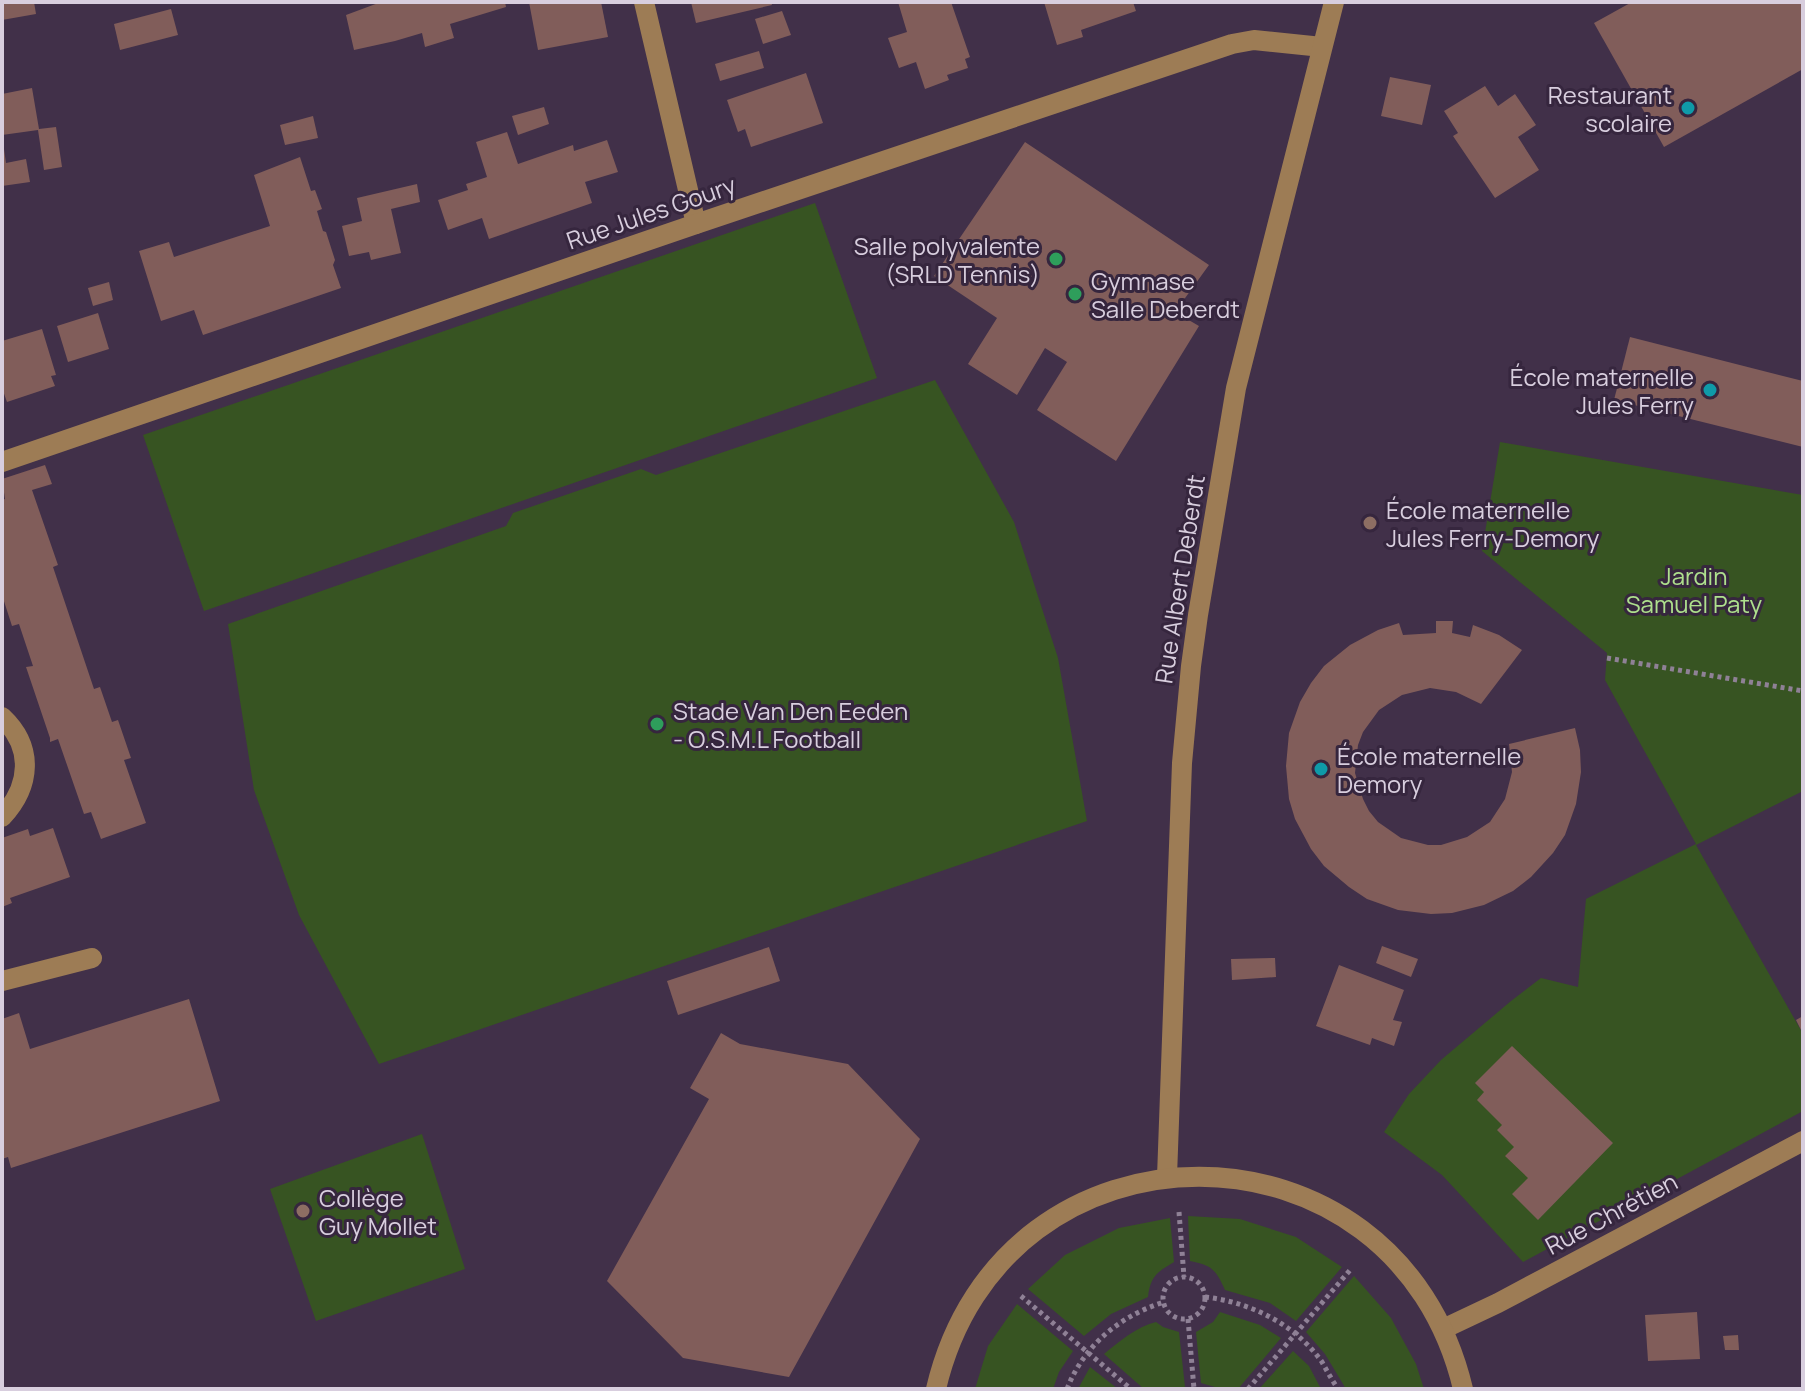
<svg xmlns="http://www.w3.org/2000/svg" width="1805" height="1391" font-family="Manrope,sans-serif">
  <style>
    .green { fill: #375422 }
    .building { fill: #815d5a }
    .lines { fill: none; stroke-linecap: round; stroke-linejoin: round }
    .path { stroke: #8f8196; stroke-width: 5; stroke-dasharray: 4 4; stroke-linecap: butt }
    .minor { stroke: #9d7c55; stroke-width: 20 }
    .culture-dot { fill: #0f9aa8; stroke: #36263e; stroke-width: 3 }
    .leisure-dot { fill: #2e9e5b; stroke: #36263e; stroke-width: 3 }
    .education-dot { fill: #8d6e63; stroke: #36263e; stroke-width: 3 }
    .labels { text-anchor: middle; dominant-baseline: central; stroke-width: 6; stroke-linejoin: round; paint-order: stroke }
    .poi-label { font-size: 24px; fill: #d8cede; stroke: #36263e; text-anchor: start }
    .street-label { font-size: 24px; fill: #d8cede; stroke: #36263e }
    .park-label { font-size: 24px; fill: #aee08d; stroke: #36263e }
  </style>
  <rect width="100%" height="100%" fill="#413049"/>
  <g class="green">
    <path d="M815,203L877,378L204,611L143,435Z"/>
    <path d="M935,380L1014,522L1058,658L1087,821L379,1064L299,915L254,790L228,624L506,526L513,513L641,469L656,475Z"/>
    <path d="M1500,442L1803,495V791L1696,845L1803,1034V1111L1523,1262L1442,1175L1384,1132L1409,1094L1441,1060L1511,1001L1541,978L1578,987L1586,899L1696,844L1605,680L1607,653L1482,551Z"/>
    <path d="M422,1134L465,1269L316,1321L270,1189Z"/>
    <path d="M1188,1216L1240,1219L1296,1237L1342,1267L1296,1321L1270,1303L1225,1290C1216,1270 1212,1265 1190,1261Z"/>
    <path d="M1170,1218L1174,1262C1157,1272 1150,1277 1148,1297L1111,1314L1084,1336L1028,1289L1065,1255L1119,1228Z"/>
    <path d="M1354,1276L1391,1318L1416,1364L1424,1389H1346L1325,1354L1306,1332Z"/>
    <path d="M1017,1304L1073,1351L1059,1372L1053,1389H975L988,1346Z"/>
    <path d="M1220,1312L1260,1325L1281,1338L1238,1389H1222L1201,1383L1196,1332L1213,1322Z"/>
    <path d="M1156,1322L1163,1327L1179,1332L1185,1387L1174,1389H1144L1104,1354C1120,1341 1136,1327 1156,1322Z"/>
    <path d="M1293,1351L1309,1366L1321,1389H1259Z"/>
    <path d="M1090,1367L1118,1389H1078Z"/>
  </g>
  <g class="building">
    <path d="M2,2H34L36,14L2,20Z"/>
    <path d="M381,2H505L506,7L450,24L454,38L425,47L422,33L395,41L354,50L346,15Z"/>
    <path d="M529,2H601L608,37L538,50Z"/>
    <path d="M691,2H771L772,5L696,23Z"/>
    <path d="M898,2H951L970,57L965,59L968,68L947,75L949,80L925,89L916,62L899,68L888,38L907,32Z"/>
    <path d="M1044,2H1133L1136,11L1081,30L1083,37L1057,45Z"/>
    <path d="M1632,2H1803V69L1664,147L1594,23Z"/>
    <path d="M171,9L178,35L120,50L114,24Z"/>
    <path d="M782,11L791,35L763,44L755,19Z"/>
    <path d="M759,51L764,68L720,81L715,64Z"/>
    <path d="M806,73L823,123L751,147L745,129L738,132L727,100Z"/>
    <path d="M1390,77L1431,85L1422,125L1381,116Z"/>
    <path d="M1485,86L1498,106L1515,94L1536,125L1518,137L1539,170L1495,198L1453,136L1458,133L1444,111Z"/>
    <path d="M32,88L39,129L56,127L62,167L44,170L38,130L2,135V94Z"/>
    <path d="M544,107L549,124L518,135L512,116Z"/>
    <path d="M313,116L318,138L285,145L280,125Z"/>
    <path d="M507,132L518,164L573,145L574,151L607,140L618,172L585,182L592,203L489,239L482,218L448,230L438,200L468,190L466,184L487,177L476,142Z"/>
    <path d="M1025,142L1209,265L1175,312L1199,326L1116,461L1037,410L1067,362L1045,348L1017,395L968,364L997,318L934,276Z"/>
    <path d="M4,149L6,163L26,159L30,182L2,186V150Z"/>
    <path d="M300,157L311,191L315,190L322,209L317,211L323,231L326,232L335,260L333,265L341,288L203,335L194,310L161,321L139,251L169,242L174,257L270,226L254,175Z"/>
    <path d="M417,184L420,202L391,209L401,253L371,260L369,252L349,256L342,226L362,221L357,198Z"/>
    <path d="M109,282L113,300L93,306L88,288Z"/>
    <path d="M98,313L109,349L68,362L57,326Z"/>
    <path d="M42,329L56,375L51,376L55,386L7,402L2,388V341Z"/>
    <path d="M1630,337L1803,381V447L1614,400Z"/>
    <path d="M45,465L52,484L32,490L58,565L53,567L94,689L100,687L112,722L118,720L131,758L124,760L146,823L101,839L91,812L84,814L58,739L50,742V738L26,667L33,666L19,624L12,626L2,595V500L5,499L2,479Z"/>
    <path d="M1436,621H1453L1452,633L1470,637L1473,625L1499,635L1522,650L1481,704L1456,692L1430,688L1402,695L1379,710L1363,732L1358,745L1355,773L1363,799L1369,811L1378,822L1401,838L1428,845H1441L1467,837L1490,822L1505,799L1512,772L1509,744L1575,728L1580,750L1581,772L1576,804L1565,835L1553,853L1531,877L1513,891L1484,905L1452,913L1431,914L1398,910L1367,899L1349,887L1324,866L1311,849L1295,819L1289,799L1286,766L1289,733L1300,702L1311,683L1324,666L1350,645L1378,630L1399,623L1403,635L1436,633Z"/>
    <path d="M53,828L70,877L10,898L12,903L2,907V838L28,829L30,836Z"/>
    <path d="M1382,946L1418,959L1411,977L1376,963Z"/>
    <path d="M769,947L780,981L678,1015L667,981Z"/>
    <path d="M1275,958L1276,977L1232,980L1231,959Z"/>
    <path d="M1339,965L1404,990L1393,1020L1402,1022L1394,1046L1372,1038L1370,1045L1316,1026Z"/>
    <path d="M189,999L220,1101L11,1168L8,1157L2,1159V1019L19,1013L30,1049Z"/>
    <path d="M1803,1016V1034L1796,1020Z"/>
    <path d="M721,1033L740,1044L848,1064L920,1139L789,1377L683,1358L607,1281L709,1099L690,1088Z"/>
    <path d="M1512,1046L1613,1143L1538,1220L1512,1194L1528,1178L1505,1156L1514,1147L1497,1130L1502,1125L1477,1100L1484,1092L1475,1083Z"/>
    <path d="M1697,1312L1700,1359L1648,1361L1645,1315Z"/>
    <path d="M1738,1335L1739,1350H1725L1723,1336Z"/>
  </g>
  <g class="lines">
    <g class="path">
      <path d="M1607,658L1803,691"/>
      <path d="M1179,1212L1184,1277"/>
      <circle cx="1184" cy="1298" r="21"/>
      <path d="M1021,1296L1131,1389"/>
      <path d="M1205,1297C1250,1302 1295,1324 1322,1362C1327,1371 1332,1380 1338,1389"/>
      <path d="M1188,1319L1194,1389"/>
      <path d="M1067,1389C1084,1345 1120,1316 1164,1302"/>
      <path d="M1248,1389L1351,1269"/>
    </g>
    <g class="minor">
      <path d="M644,2L696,224"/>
      <path d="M2,462L696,224L1232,44L1254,40L1322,47"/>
      <path d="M2,717C34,747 31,786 2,817"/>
      <path d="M2,981L92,958"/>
      <path d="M1167,1177L1182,763L1191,666L1198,615L1236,388L1334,2"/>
      <path d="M1443,1329L1498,1303L1803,1141"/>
      <path d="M936,1389C1002,1106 1396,1106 1463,1389"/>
    </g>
  </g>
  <g class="culture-dot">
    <circle cx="1688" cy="108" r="8"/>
    <circle cx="1710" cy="390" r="8"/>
    <circle cx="1321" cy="769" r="8"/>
  </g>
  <g class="leisure-dot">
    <circle cx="1056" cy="259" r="8"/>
    <circle cx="1075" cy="294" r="8"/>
    <circle cx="657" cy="724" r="8"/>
  </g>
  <g class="education-dot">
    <circle cx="1370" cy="523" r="8"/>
    <circle cx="303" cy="1211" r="8"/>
  </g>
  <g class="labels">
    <g class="poi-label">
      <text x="1672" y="94" text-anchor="end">Restaurant<tspan x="1672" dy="28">scolaire</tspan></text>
      <text x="1040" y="245" text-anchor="end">Salle polyvalente<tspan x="1040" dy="28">(SRLD Tennis)</tspan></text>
      <text x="1091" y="280">Gymnase<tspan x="1091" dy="28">Salle Deberdt</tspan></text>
      <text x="1694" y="376" text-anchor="end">École maternelle<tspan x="1694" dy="28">Jules Ferry</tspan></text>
      <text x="1386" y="509">École maternelle<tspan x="1386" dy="28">Jules Ferry-Demory</tspan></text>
      <text x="673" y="710">Stade Van Den Eeden<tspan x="673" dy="28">- O.S.M.L Football</tspan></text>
      <text x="1337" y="755">École maternelle<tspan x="1337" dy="28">Demory</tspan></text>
      <text x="319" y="1197">Collège<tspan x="319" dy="28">Guy Mollet</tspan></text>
    </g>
    <g class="street-label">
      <text transform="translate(651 212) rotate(-19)">Rue Jules Goury</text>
      <text transform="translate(1179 579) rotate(-81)">Rue Albert Deberdt</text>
      <text transform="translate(1611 1213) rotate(-28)">Rue Chrétien</text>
    </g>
    <g class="park-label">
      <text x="1694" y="575">Jardin<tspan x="1694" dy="28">Samuel Paty</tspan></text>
    </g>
  </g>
  <rect width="1805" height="1391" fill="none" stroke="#d8cede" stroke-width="8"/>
</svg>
